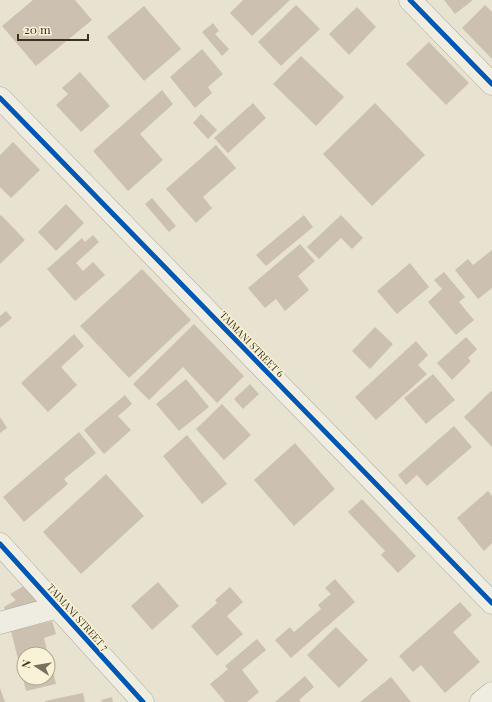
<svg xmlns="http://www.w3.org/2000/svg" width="492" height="702" viewBox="0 0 492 702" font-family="'Playfair Display',serif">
<rect width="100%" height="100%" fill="#e8e3d0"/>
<g fill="#ccc1b0">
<polygon points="33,0 75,0 92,20 36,66 2,26"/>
<polygon points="243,0 290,0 252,36 230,13"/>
<polygon points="444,0 473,0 455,14"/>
<polygon points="296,5 320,29 281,66 258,42"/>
<polygon points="485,5 492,12 492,59 462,28"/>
<polygon points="144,6 181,49 144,81 107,37"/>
<polygon points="357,7 376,27 349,55 329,34"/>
<polygon points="213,23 219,31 215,34 229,49 222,56 202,32"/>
<polygon points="429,42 469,83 446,105 406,64"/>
<polygon points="202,49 223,74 208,87 212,93 195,108 170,77"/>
<polygon points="301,56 344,97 316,126 273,84"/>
<polygon points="80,72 110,106 81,132 56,105 68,94 62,88"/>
<polygon points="162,90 173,104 140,134 163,160 128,191 93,151"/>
<polygon points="253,103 266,118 228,153 214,138"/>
<polygon points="375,103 425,155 372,206 323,154"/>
<polygon points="201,114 217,130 208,139 193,123"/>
<polygon points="13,142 40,170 11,198 0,187 0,155"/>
<polygon points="216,145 236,168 203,197 212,208 196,223 166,189"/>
<polygon points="152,198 176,226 169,232 145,204"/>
<polygon points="66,204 84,223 56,251 38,232"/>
<polygon points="1,215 25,240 0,264 0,216"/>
<polygon points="304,215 313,227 266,266 256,255"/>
<polygon points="341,215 363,238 352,249 341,238 319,259 307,247"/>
<polygon points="93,235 99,242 76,263 83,271 93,262 105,275 75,301 47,269 82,238 85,242"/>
<polygon points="300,244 315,261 298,276 309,290 285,311 276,299 265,308 248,288"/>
<polygon points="492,250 492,288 478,299 455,270 468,259 473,265"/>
<polygon points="410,263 429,287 397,314 377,291"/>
<polygon points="142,269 191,320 129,378 80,326"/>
<polygon points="444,272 465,297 459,302 474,320 456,335 428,302 442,289 434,280"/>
<polygon points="6,311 12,318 0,328 0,316"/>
<polygon points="194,324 244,376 217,403 183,367 149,400 133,384"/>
<polygon points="375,327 393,344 370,369 352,351"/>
<polygon points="74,334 84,346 61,367 77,385 48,412 21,383"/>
<polygon points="466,337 477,349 468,358 471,361 452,380 437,363"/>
<polygon points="416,341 428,355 418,365 427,374 376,420 355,397"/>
<polygon points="433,374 455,400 426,424 404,398"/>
<polygon points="186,379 209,407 179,431 156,404"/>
<polygon points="250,384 259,394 243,409 234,399"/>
<polygon points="491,391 492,392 492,447 464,417"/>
<polygon points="125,395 132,404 118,416 131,430 104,454 84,430"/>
<polygon points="222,404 251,435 224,460 196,429"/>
<polygon points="0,417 7,428 0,433"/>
<polygon points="454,426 472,447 427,486 417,475 406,485 398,475"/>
<polygon points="79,432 96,453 64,479 68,484 24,522 3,497"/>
<polygon points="187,435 227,484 202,504 163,456"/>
<polygon points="295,443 335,489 294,526 254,480"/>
<polygon points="106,474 144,516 81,574 43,532"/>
<polygon points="488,491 492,496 492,543 484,551 457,518"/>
<polygon points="362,499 416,556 398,573 381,555 385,551 348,512"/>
<polygon points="335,579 355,602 291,658 275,640 290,627 294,632 321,609 318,605 331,594 325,588"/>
<polygon points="158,582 179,606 152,630 131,606"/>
<polygon points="29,583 43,606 8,617 4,607 16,600 10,594"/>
<polygon points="230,587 243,602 227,616 243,634 217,656 191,626 217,603 215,600"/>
<polygon points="460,602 472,615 453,632 480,662 445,693 421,665 413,672 399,656"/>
<polygon points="52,621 56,634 44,638 48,654 24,654 24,678 48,678 49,655 56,684 26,691 11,631"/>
<polygon points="336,627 368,660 339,688 307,655"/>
<polygon points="257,639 266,650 242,670 259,692 247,702 225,702 210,684 228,669 225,666"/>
<polygon points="305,676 314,687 299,700 301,702 275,702"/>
<polygon points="391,677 411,702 360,702"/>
<polygon points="0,689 0,688 5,702 0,702"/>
<polygon points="83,693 85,702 45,702 45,701"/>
<polygon points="112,697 113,702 102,702 101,700"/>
</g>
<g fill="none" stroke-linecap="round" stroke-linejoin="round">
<g stroke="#aea898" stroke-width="23">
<g id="street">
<polyline points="410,0 492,84"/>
<polyline points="0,98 492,603"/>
<polyline points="0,544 143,702"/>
<polyline points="0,623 58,607"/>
<polyline points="481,702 492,693"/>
</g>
</g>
<use href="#street" stroke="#efece2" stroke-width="22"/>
<g stroke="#f8f2d6" stroke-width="8">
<g id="cycleway">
<polyline points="410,0 492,84"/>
<polyline points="0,98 492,603"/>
<polyline points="0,544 143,702"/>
</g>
</g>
<use href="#cycleway" stroke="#0057b8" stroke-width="5"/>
</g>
<g text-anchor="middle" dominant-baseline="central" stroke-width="3" stroke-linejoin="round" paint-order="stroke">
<g font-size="10" fill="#3e311f" stroke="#f8f2d6">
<text transform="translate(252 344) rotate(46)">TAIMANI STREET 6</text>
<text transform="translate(78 617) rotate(48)">TAIMANI STREET 7</text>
</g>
</g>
<g transform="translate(36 666) rotate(282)"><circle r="19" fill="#f8f2d6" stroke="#aea58d"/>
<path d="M0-3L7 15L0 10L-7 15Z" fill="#7a6f5d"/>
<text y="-6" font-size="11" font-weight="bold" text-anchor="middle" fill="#3e311f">N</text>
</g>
<path d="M18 34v6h70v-6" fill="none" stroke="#3e311f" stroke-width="2"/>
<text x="24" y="34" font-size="12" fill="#3e311f" stroke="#f8f2d6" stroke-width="3" paint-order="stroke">20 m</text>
</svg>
